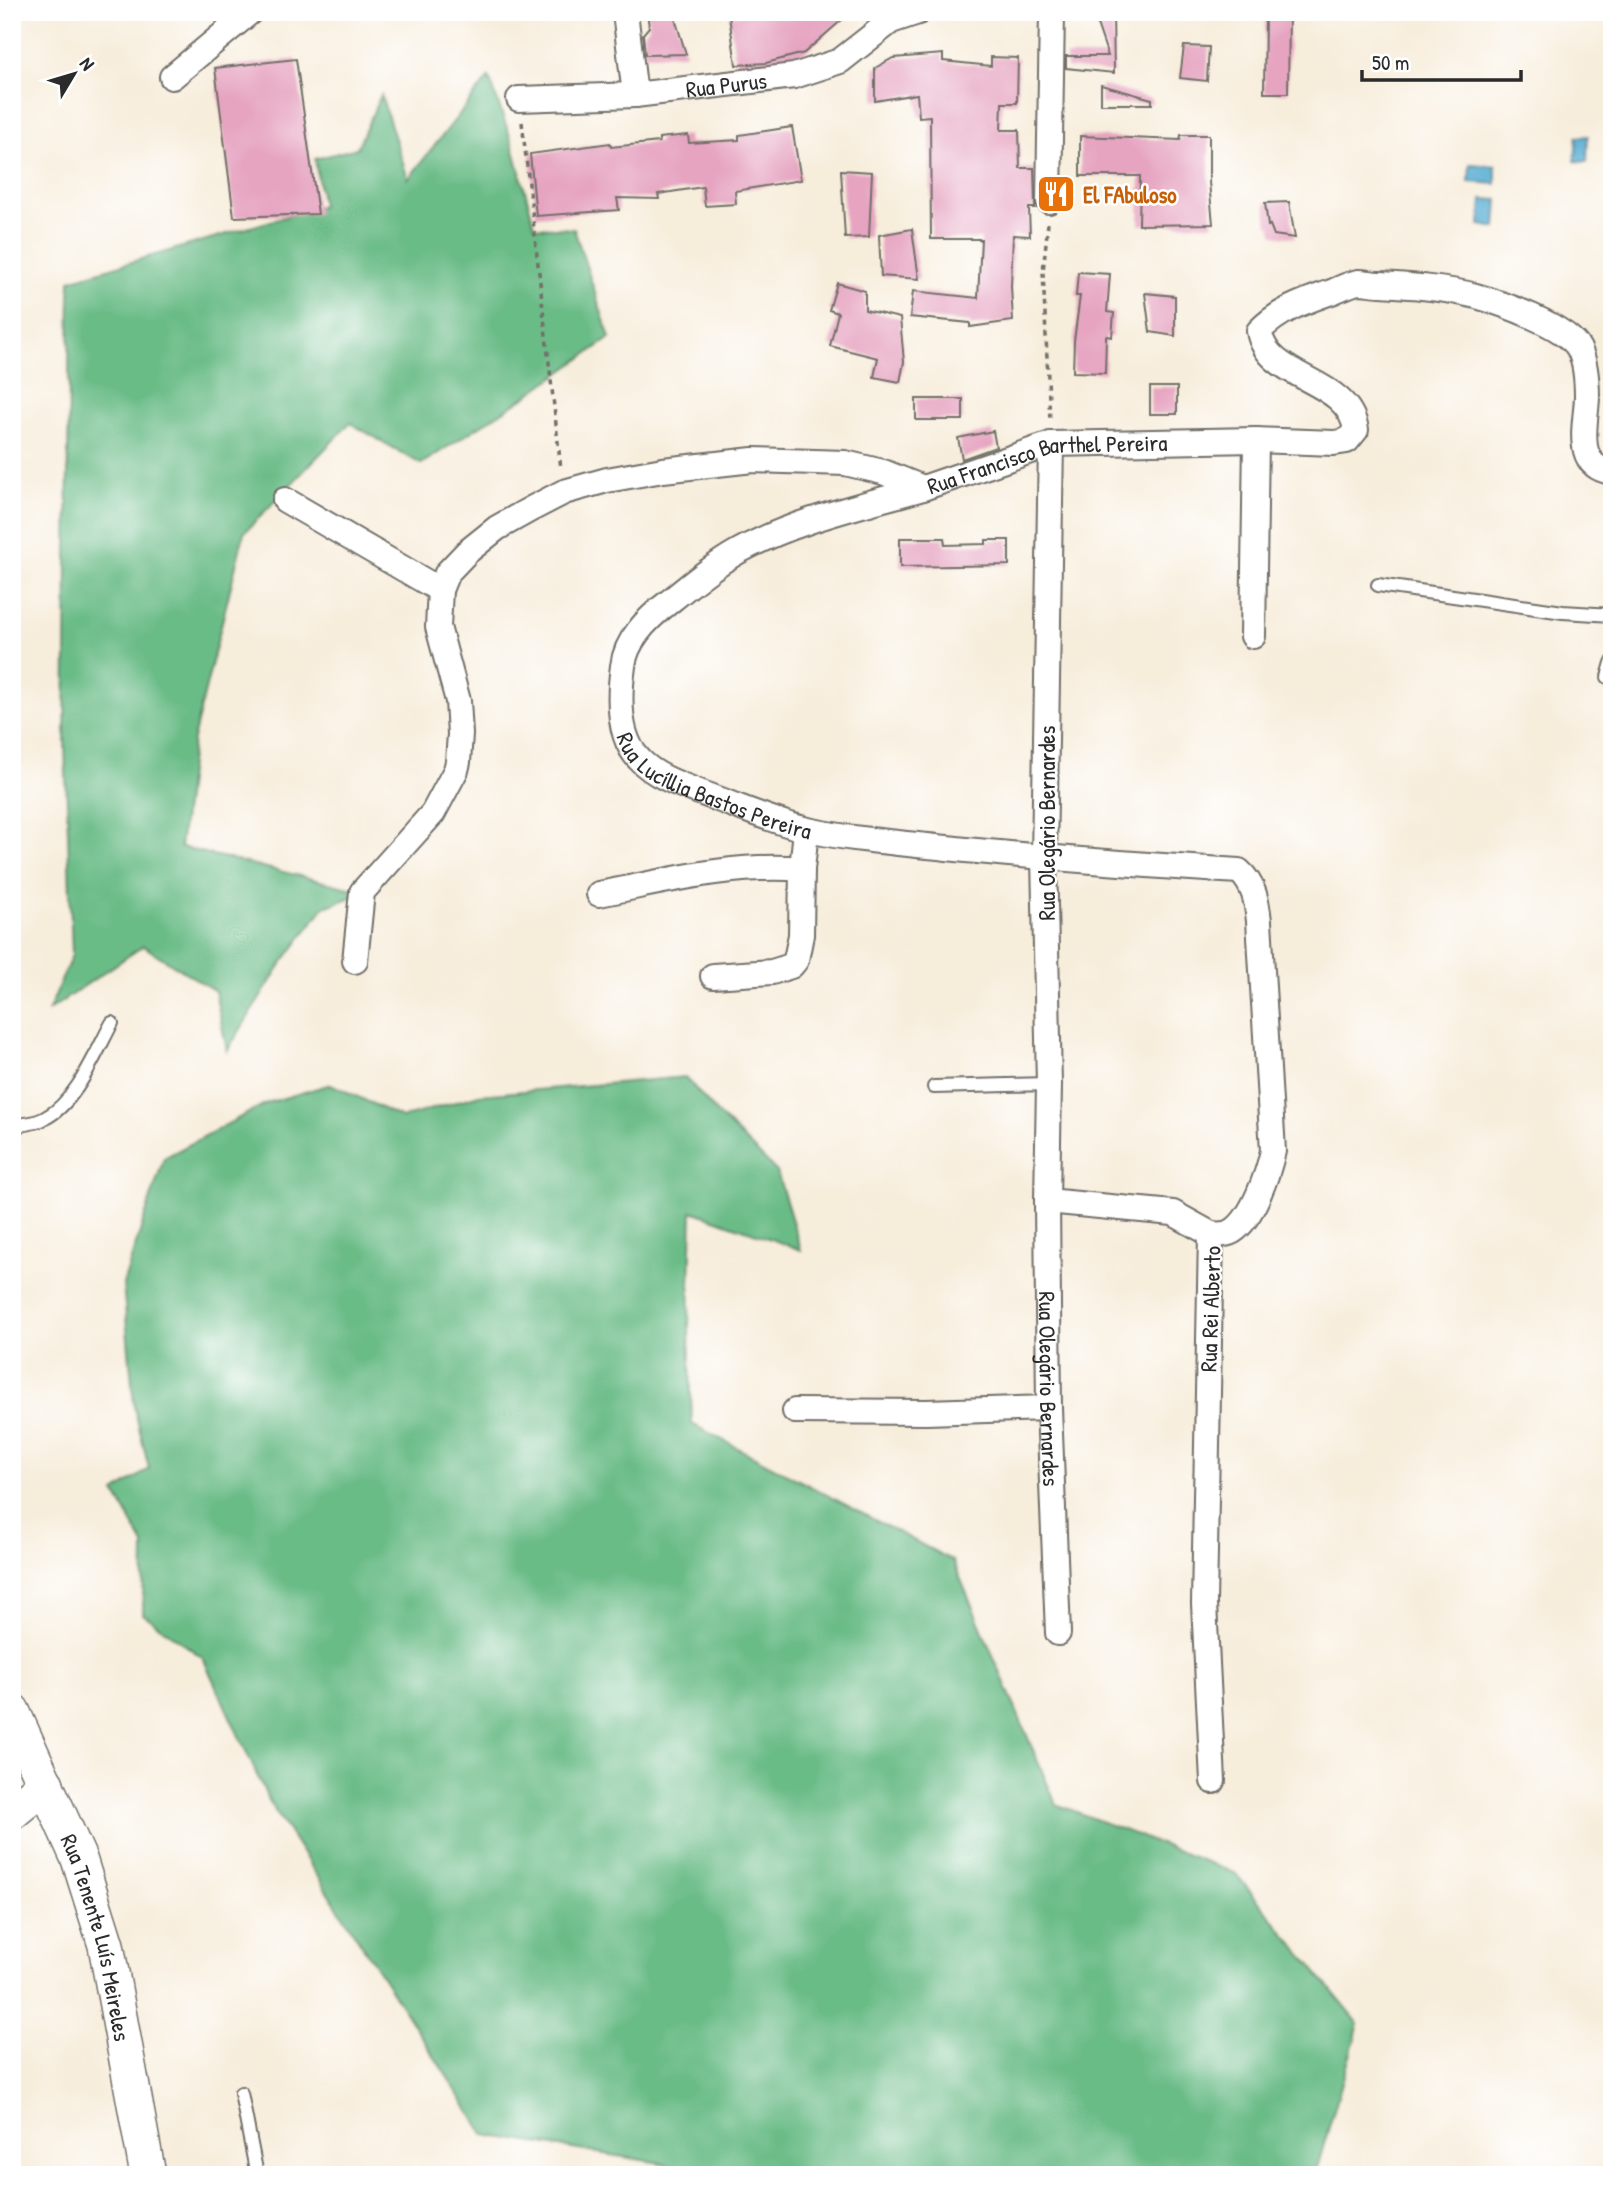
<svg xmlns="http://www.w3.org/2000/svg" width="1624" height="2187" viewBox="0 0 1624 2187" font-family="'Patrick Hand',sans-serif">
<rect width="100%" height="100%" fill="#fff"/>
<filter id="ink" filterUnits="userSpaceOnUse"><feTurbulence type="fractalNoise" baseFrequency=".0143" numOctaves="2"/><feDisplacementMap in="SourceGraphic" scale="14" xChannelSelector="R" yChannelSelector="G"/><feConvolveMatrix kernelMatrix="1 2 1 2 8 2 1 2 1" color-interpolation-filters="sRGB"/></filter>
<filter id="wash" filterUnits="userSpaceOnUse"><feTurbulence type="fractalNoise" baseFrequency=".00686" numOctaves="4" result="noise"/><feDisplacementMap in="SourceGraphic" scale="28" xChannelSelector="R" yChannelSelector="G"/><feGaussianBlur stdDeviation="1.57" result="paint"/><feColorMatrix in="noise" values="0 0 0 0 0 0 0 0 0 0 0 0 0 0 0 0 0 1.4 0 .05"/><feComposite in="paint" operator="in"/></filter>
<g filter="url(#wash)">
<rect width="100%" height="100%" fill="#f7eddb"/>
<g fill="#6abc87" stroke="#4a7459" stroke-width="2">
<polygon points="489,77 511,139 535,227 574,229 610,338 528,395 421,464 350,423 244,533 193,739 180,847 366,892 324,907 280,966 227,1051 215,991 143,946 49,1010 72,955 65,744 70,280 322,206 315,159 357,148 381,95 408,179"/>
<polygon points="685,1077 716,1112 777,1172 801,1250 692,1211 689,1325 692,1424 953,1561 1056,1804 1235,1873 1359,2024 1315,2175 670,2175 667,2164 485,2135 270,1803 203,1658 143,1614 144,1545 115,1492 149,1469 134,1406 123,1284 164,1158 267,1103 331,1084 402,1118 479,1095"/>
</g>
<g fill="#53abd0" stroke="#3f6b7e" stroke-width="2">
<polygon points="1588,136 1587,162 1575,161 1577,137"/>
<polygon points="1470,164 1496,166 1496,184 1469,182"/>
<polygon points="1482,199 1498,200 1496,228 1480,225"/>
</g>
<g id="blocks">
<g fill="#e6a4c1">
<polygon points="647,12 673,12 686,54 645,55 643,34 649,27"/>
<polygon points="769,12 851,12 804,53 766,63 736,65 729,16"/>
<polygon points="1093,12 1113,12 1114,73 1066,68 1066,56 1108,56"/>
<polygon points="1265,13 1289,13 1288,93 1264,93"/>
<polygon points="1184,46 1209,47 1207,81 1180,78"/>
<polygon points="943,54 943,61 991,66 991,57 1018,58 1017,103 1002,103 1001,130 1019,130 1020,168 1034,168 1035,208 1029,208 1030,236 1013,235 1011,287 1013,321 970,327 970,323 910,317 913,291 978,298 981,239 931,239 930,116 919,117 917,94 875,101 875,68 893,58"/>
<polygon points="296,59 318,214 234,217 215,68"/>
<polygon points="1101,85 1152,99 1152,104 1101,104"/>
<polygon points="792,127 801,180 735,191 736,204 705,206 703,187 658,194 659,199 617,198 619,210 536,216 530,154 610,143 611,147 659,142 659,138 688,135 689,143 739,140 739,135"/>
<polygon points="1181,135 1209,135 1209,182 1213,224 1139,225 1140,176 1080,176 1080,136 1180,140"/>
<polygon points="841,170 872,172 869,237 845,238"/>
<polygon points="1289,202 1295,238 1274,235 1270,225 1268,226 1265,203"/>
<polygon points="912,229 919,279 881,276 879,235"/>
<polygon points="1078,272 1110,274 1107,312 1114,313 1112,337 1106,336 1105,373 1073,372 1074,341 1080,296 1076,296"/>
<polygon points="837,283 865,291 865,310 900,318 904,362 900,382 874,377 878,358 830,346 838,313 829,310"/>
<polygon points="1145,293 1175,296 1175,336 1150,332"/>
<rect x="1150" y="387" width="27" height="27"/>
<rect x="916" y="399" width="47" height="21"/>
<polygon points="993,431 996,447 962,459 958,438"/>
<polygon points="900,538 944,538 945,545 986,544 986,540 1009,540 1009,565 900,567"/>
</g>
</g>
</g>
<g filter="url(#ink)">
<use href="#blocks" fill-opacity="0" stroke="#726f69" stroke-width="2"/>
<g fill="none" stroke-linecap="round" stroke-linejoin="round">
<g stroke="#726f69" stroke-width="16">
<g id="lane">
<polyline points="1378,585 1563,612 1612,615"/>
<polyline points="1608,677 1612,663"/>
<polyline points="934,1087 1049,1084"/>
<path d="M12,1126C23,1124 35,1124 45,1118C76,1103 96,1052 112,1023"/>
<polyline points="241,2093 257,2175"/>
<polyline points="429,2175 430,2175"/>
</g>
</g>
<g stroke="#726f69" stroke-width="28">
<g id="street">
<polyline points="625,12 635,95"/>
<polyline points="172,77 250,12"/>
<path id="s1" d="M519,99L635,95L794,76L840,61L891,21L918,12"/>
<polyline points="1049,201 1052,12"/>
<path id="s2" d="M1051,444L1044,858L1049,1084L1047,1201L1049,1408L1058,1633"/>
<path id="s3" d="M923,488C861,506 796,520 739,551C714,565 691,584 669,602C648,618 626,639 623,666C619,695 617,736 639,759C656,778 687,787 710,796C742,808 775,822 808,830C853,840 901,843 947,848C1044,858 1141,865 1239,871C1254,884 1257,902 1259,921L1273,1151C1268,1173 1253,1218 1233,1231C1226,1235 1219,1235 1211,1234L1204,1604L1213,1781"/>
<polyline points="285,500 440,590"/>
<polyline points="1253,636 1256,440"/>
<path d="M599,894C667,881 733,863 802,869"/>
<path id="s4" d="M355,961L362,892L433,813L456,770L458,762L460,734L458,701L438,627L440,590L447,573L467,552L497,528L531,509L564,492L607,480L663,470L753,460L845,463L883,472L923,488L1051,444L1256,440L1334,443L1347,441L1356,430C1348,376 1268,382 1259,331C1280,309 1306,301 1334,291C1341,288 1351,283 1359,282C1366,282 1373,284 1380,284C1412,286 1445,288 1476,296C1501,303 1567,326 1579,349C1586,363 1587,381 1587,397C1586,425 1573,466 1612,472"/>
<polyline points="713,976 772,972 791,966 796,960 801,935 802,869 806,830"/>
<polyline points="1047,1201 1173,1213 1211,1234"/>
<polyline points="795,1411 926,1412 1049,1408"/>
</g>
</g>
<g stroke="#726f69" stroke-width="38">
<g id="secondary">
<path id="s5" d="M12,1711L79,1859L106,1945L148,2175"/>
<polyline points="12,1812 46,1784"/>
</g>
</g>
<g stroke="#726f69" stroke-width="3.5" stroke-dasharray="5 5" stroke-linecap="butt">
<polyline points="522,122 561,469"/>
<polyline points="1048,223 1043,272 1050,421"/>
</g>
<use href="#lane" stroke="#fff" stroke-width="12"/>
<use href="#street" stroke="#fff" stroke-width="24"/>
<use href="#secondary" stroke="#fff" stroke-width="35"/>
</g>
</g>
<defs>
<g id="restaurant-square" transform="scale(2.0125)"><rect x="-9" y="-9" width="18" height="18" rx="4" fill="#e8710a" stroke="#fff"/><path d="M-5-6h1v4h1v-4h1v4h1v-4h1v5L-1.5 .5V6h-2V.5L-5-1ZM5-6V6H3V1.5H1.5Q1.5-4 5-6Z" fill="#fff"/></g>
</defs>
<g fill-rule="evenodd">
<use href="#restaurant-square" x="1056" y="194"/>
</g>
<g text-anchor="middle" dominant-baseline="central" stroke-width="5" stroke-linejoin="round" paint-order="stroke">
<g font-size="23" fill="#2b2b2b" stroke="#fff">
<text stroke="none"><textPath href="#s1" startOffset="208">Rua Purus</textPath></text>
<text stroke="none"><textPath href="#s4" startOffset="1064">Rua Francisco Barthel Pereira</textPath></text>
<text stroke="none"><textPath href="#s3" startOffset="539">Rua Lucíllia Bastos Pereira</textPath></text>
<text transform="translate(1046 823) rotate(-90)">Rua Olegário Bernardes</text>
<text transform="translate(1210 1309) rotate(-88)">Rua Rei Alberto</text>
<text stroke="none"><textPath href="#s2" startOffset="945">Rua Olegário Bernardes</textPath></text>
<text stroke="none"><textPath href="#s5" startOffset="243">Rua Tenente Luís Meireles</textPath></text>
</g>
<g font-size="23" font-weight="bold" fill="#c56008" stroke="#fff" text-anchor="start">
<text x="1083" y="194">El FAbuloso</text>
</g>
</g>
<rect width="1624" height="2187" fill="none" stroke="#fff" stroke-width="42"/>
<g transform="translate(74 74) rotate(52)" stroke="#ffffff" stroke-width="5" paint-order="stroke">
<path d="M0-5L12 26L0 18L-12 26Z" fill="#2b2b2b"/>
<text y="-10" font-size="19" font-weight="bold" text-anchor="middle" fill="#2b2b2b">N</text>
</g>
<path d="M1362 70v10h159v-10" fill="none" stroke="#2b2b2b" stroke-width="3.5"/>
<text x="1372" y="70" font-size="21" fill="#2b2b2b" stroke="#ffffff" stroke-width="5" paint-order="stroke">50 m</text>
</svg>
